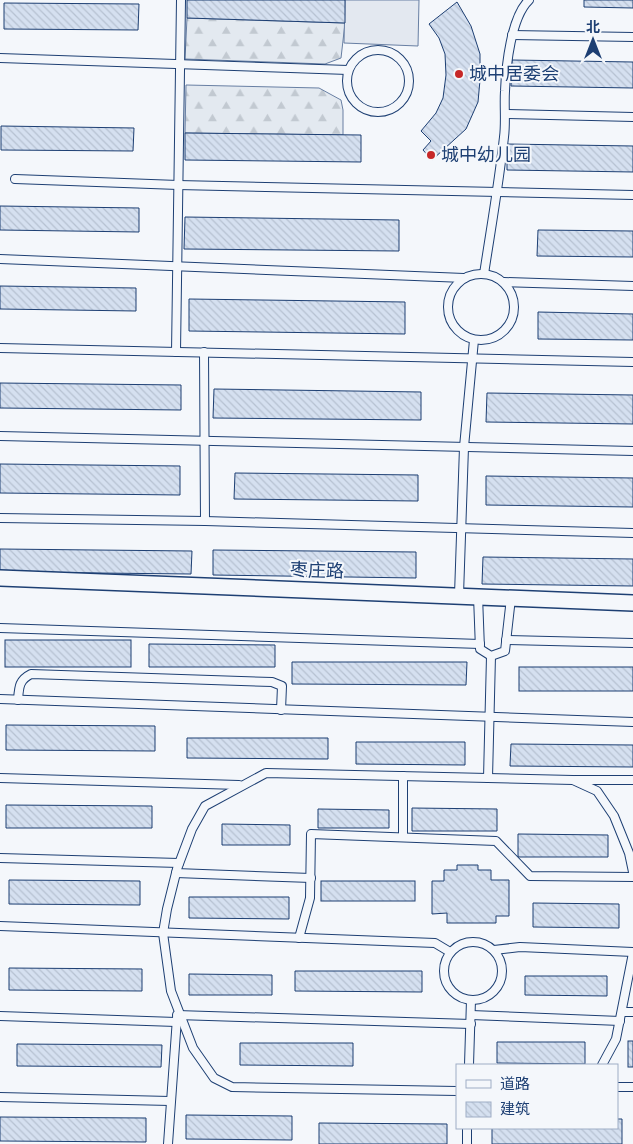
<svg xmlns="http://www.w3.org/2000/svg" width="633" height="1144" viewBox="0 0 633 1144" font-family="Spectral,'Noto Sans SC',serif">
<defs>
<pattern id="forest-firs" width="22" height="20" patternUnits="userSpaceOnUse" patternTransform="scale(1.25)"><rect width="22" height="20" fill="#e3e9f0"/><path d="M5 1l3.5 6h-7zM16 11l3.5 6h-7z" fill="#c2c9d1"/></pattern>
<pattern id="building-back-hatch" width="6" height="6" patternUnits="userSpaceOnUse" patternTransform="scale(1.25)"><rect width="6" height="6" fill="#d5e0f0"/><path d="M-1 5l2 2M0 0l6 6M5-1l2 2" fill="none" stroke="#b6c1d1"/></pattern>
</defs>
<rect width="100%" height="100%" fill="#f4f7fb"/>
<g fill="url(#forest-firs)" stroke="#687fa3">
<polygon points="187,18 345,23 341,58 325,64 185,59"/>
<polygon points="186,85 319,88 341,100 343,110 343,135 185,133"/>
</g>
<polygon fill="#e3e8f0" stroke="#687fa3" points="345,0 419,0 418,46 344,43"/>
<g fill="url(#building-back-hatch)" stroke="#1d3f73">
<polygon points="187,0 345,0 345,23 187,18"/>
<polygon points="584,0 633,0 633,8 584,7"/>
<polygon points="457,2 471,26 480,54 480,80 478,102 466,129 432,160 423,150 431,141 421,131 436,113 443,98 446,75 445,54 439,38 429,24"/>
<polygon points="4,3 139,4 138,30 4,29"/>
<polygon points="512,60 633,62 633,88 511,86"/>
<polygon points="1,126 134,128 133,151 1,150"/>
<polygon points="185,133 361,135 361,162 185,160"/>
<polygon points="507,144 633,146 633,172 507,170"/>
<polygon points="0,206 139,208 139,232 0,230"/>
<polygon points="185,217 399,220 399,251 184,249"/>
<polygon points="538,230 633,231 633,257 537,256"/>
<polygon points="0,286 136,288 136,311 0,309"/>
<polygon points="189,299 405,302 405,334 189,331"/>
<polygon points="538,312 633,314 633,340 538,339"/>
<polygon points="0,383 181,385 181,410 0,408"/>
<polygon points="214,389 421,392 421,420 213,418"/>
<polygon points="487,393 633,395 633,424 486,422"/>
<polygon points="0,464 180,466 180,495 0,493"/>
<polygon points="235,473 418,475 418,501 234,499"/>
<polygon points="486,476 633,478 633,507 486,505"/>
<polygon points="0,549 192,551 191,574 0,572"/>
<polygon points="213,550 416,552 416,578 213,575"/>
<polygon points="483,557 633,559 633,586 482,584"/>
<rect x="5" y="640" width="126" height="27"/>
<polygon points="149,644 275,645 275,667 149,667"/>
<polygon points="292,662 467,662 466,685 292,684"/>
<rect x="519" y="667" width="114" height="24"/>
<polygon points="6,725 155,726 155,751 6,750"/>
<polygon points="187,738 328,738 328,759 187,758"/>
<polygon points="356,742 465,742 465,765 356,764"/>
<polygon points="511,744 633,745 633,767 510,766"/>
<polygon points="6,805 152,806 152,828 6,828"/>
<polygon points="412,808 497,809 497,831 412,831"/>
<polygon points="318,809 389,810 389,828 318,828"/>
<polygon points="222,824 290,825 290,845 222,845"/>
<polygon points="518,834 608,835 608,857 518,857"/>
<polygon points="457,865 478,865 478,870 491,870 491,880 509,880 509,916 496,916 496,923 447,923 447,913 432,914 432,881 444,881 444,870 457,870"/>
<polygon points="9,880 140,881 140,905 9,904"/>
<rect x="321" y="881" width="94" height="20"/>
<polygon points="189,897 289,897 289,919 189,918"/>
<polygon points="533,903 619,904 619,928 533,927"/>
<polygon points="9,968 142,969 142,991 9,990"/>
<polygon points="295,971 422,971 422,992 295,991"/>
<polygon points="189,974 272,975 272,995 189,995"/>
<polygon points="525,976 607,976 607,996 525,995"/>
<rect x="628" y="1041" width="5" height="26"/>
<polygon points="497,1042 585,1042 585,1064 497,1063"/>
<polygon points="240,1043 353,1043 353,1066 240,1065"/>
<polygon points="17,1044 162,1045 161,1067 17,1066"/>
<polygon points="186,1115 292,1116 292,1140 186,1139"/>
<polygon points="0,1117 146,1118 146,1142 0,1141"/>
<polygon points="617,1119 622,1119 622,1144 492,1144 492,1128 617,1128"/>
<polygon points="319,1123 447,1124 447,1144 319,1144"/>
</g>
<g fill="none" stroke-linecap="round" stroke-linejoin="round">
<g stroke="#1d3f73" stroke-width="10">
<g id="service">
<polyline points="512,35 633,37"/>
<circle cx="378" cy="81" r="31"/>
<polyline points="0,58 348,70"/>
<polyline points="505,114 633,117"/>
<polyline points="15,179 178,185 633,195"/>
<polyline points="0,259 464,278"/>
<circle cx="481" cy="307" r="33"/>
<path d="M484,274C491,228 499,183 504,137C506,122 504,106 505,91C506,66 511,17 529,0"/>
<polyline points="504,282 633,286"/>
<polyline points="0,348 633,362"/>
<polyline points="176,352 181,0"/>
<polyline points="204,352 205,521"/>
<polyline points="0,436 633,451"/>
<polyline points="0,518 205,521 633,533"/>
<polyline points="459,595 464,447 474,340"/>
<polyline points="478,596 480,649 491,656 505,651 511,598"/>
<polyline points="0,628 480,644"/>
<polyline points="506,640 633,643"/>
<polyline points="0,699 633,722"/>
<path d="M18,700C19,687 19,680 31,674L272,682L282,686L281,710"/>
<polyline points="0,778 239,785"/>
<polyline points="488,778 491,656"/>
<polyline points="575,780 633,780"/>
<polyline points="403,837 403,776"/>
<polyline points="0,858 179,863"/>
<polyline points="176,873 311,878"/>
<polyline points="0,926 435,943 450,952"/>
<polyline points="299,938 310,898 311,834 496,841 530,876 633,877"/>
<circle cx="473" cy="971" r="29"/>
<polyline points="494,950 520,947 633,952"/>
<polyline points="622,1012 633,1012"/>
<polyline points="177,1015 471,1024"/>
<polyline points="471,1015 620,1021"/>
<polyline points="0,1016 176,1022"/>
<polyline points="469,1065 471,1000"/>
<polyline points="602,1065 616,1039 633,953"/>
<polyline points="617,1087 633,1087"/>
<polyline points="457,1091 232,1087 214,1078 193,1048 171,991 163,933 167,909 177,869 192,829 205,806 266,773 573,780 597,791 614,816 629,853 633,872"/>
<polyline points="0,1097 170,1101"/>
<polyline points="168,1144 177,1018"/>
<polyline points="467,1144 467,1128"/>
</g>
</g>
<g stroke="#1d3f73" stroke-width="18">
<polyline id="minor" points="0,578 633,603"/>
</g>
<use href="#service" stroke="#f4f7fb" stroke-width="8"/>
<use href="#minor" stroke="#f4f7fb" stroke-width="15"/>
</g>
<g fill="#c62828" stroke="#f4f7fb" stroke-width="2">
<circle cx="459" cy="74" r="5"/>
<circle cx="431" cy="155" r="5"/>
</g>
<g text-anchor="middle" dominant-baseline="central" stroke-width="4" stroke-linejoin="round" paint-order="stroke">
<g font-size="18" fill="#1d3f73" stroke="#f4f7fb" text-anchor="start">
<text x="469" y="74">城中居委会</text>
<text x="441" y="155">城中幼儿园</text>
</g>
<g font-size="18" fill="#1d3f73" stroke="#f4f7fb">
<text transform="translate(317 571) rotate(2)">枣庄路</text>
</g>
</g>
<rect x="456" y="1064" width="162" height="65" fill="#f4f7fb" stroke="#9eadc5"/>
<rect x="466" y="1080" width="25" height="8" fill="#f4f7fb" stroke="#9eadc5"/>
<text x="500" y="1089" font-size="15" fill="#1d3f73">道路</text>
<rect x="466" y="1102" width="25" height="15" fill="url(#building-back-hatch)" stroke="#9eadc5"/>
<text x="500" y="1114" font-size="15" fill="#1d3f73">建筑</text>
<g transform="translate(593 40)" stroke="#f4f7fb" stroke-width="4" paint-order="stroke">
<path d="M0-4L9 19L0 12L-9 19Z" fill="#1d3f73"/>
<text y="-8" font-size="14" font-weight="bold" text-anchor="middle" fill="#1d3f73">北</text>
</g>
</svg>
